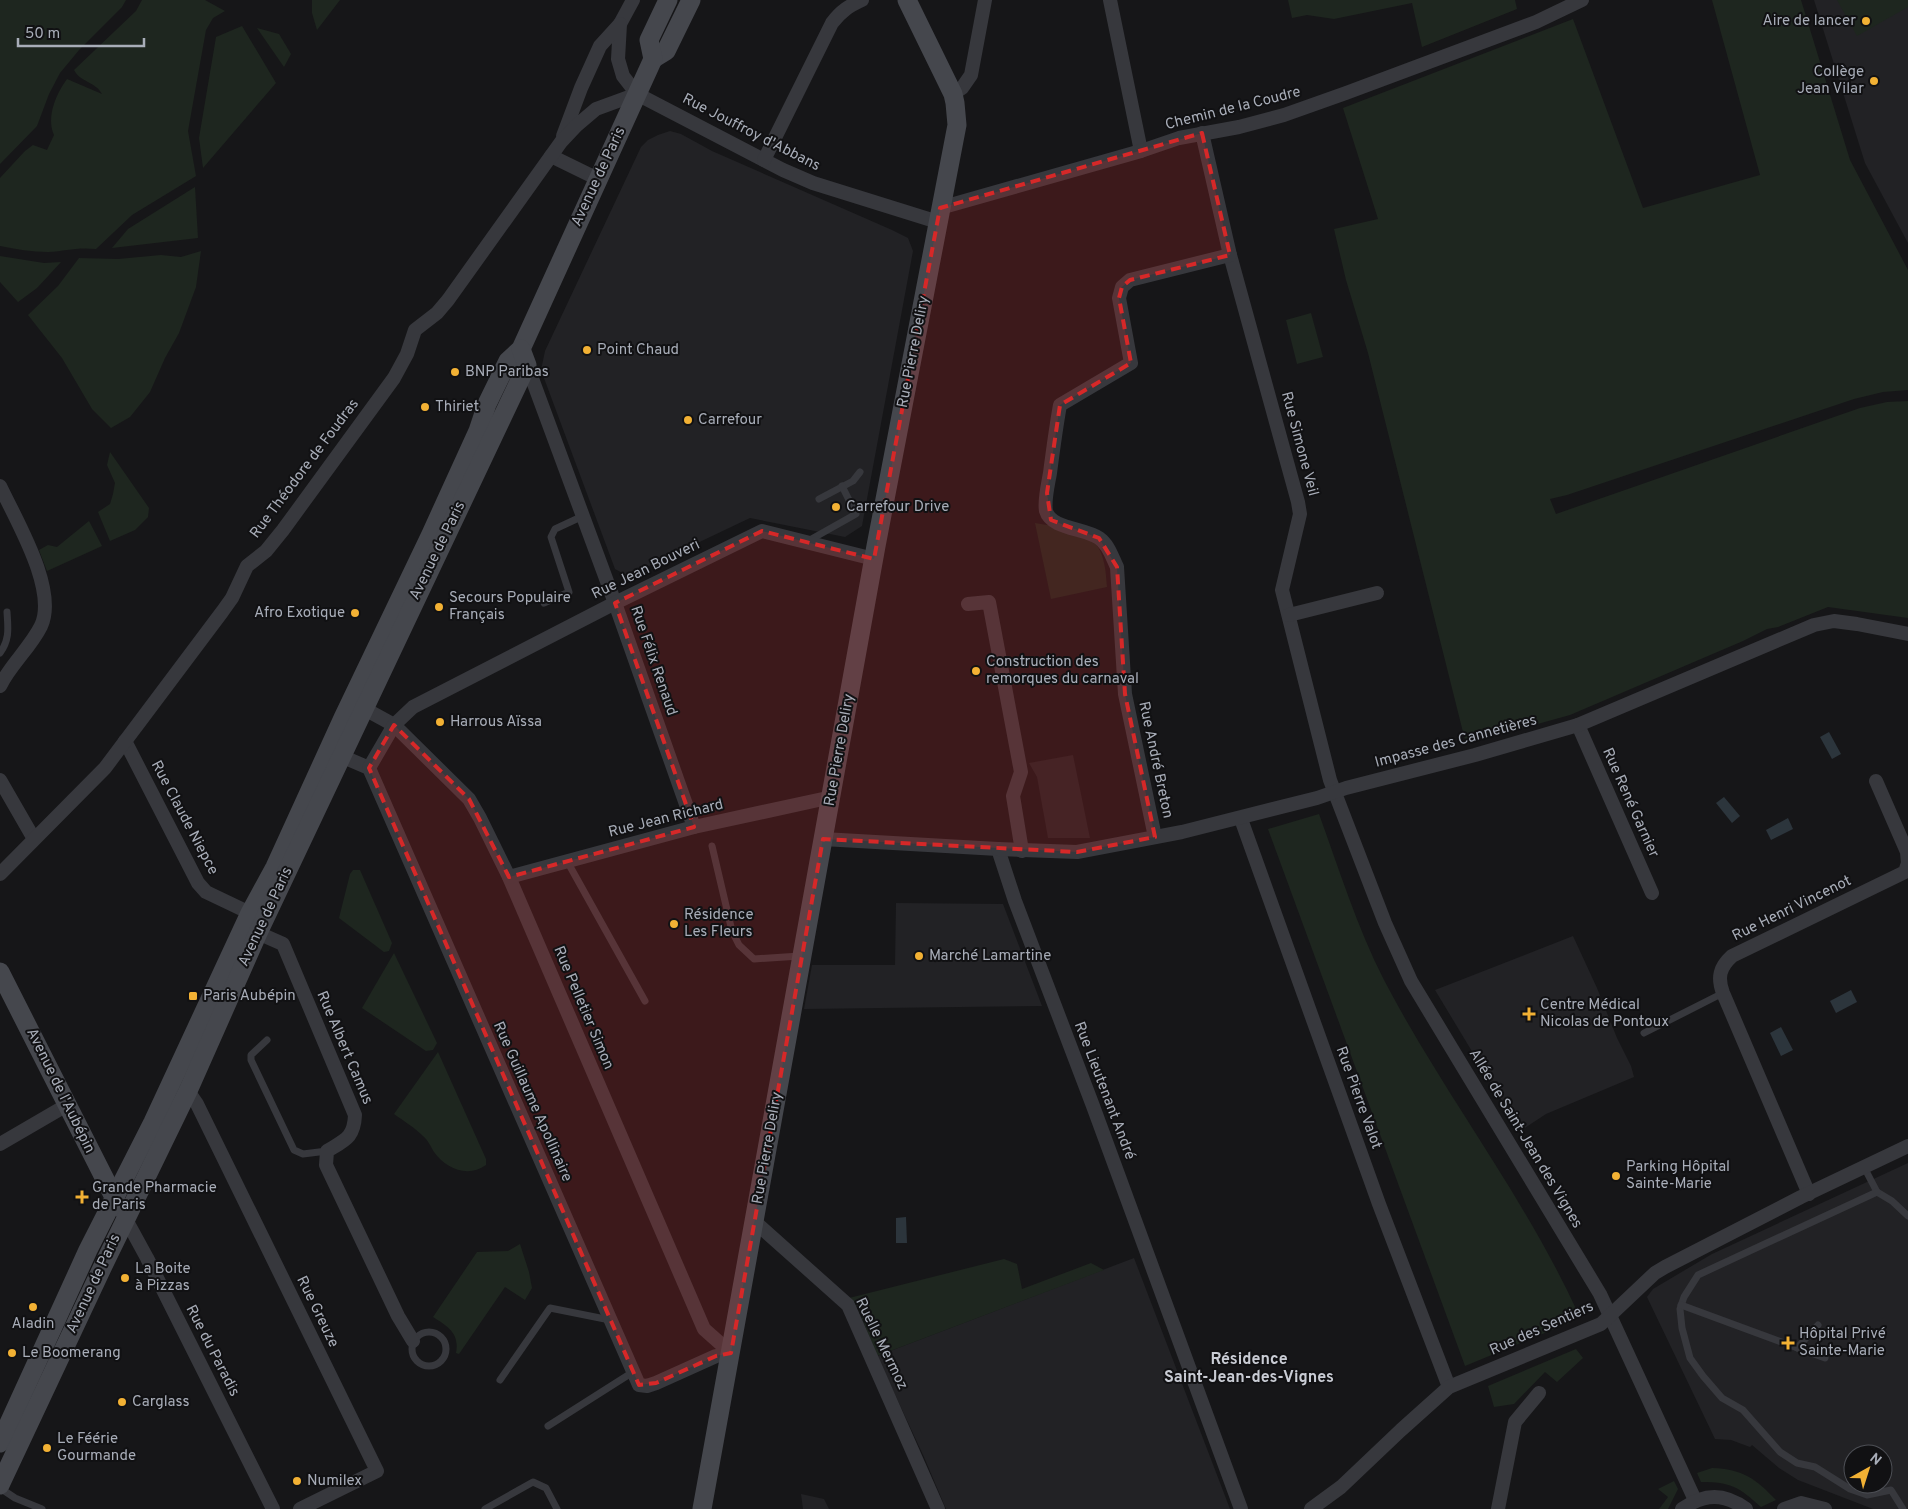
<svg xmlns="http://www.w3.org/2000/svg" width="1908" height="1509" viewBox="0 0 1908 1509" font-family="Overpass,sans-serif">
<rect width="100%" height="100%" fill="#161618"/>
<g fill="#222225" fill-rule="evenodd">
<polygon points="1814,0 1908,0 1908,243 1865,163"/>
<polygon points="670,131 681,134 712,151 892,230 908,238 913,251 862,526 845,537 750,518 628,576 615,569 541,370 545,351 641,147 648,140 658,135"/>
<polygon points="1073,755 1090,838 1048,838 1037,777 1029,763"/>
<polygon points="896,903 1003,904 1042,1006 804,1009 812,965 895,965"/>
<polygon points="1573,936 1597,988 1617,1038 1631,1066 1634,1077 1546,1114 1520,1131 1435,990"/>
<path d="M1908,1163V1509H1873L1798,1480L1779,1468L1752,1445L1750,1447L1731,1440L1715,1439L1647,1297L1653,1289L1712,1254ZM1853,1454H1883V1484H1853Z"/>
<polygon points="1134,1258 1230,1509 946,1509 924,1457 877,1356"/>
<polygon points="801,1494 824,1499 829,1509 803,1509"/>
</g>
<g fill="#1e261f">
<polygon points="0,0 126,0 122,7 79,50 60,73 49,94 37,126 0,164"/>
<path d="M142,0H205L225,11L213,18L206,30L188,131L196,176L132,215L96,249C76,247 66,251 48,252C32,252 16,249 0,246V178L25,151L33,145L47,150L54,135C46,117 56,94 67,79L102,94C96,82 80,82 74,70L136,11Z"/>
<polygon points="312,0 340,0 317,30 312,13"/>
<polygon points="1288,0 1515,0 1517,9 1422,47 1412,3 1334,19 1307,15 1292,18"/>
<polygon points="1712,0 1801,0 1850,160 1908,270 1908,390 1883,392 1854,399 1567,495 1550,499 1556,514 1860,408 1887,402 1908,401 1908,618 1828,607 1778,627 1767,629 1743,641 1570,715 1466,744 1368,353 1346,280 1334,229 1378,219 1343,108 1573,19 1643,208 1760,175"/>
<polygon points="1837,0 1908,0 1908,7 1857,36"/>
<polygon points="242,26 276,83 203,168 199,138 216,37"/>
<polygon points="257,28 279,34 291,54 284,67"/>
<polygon points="195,187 198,238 112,248 128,229"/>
<polygon points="201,251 196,287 179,333 165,358 150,392 130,417 111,428 92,409 62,358 28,315 58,286 79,258 118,259 161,255 181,257"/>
<polygon points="0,256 44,263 61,262 37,288 18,302 0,282"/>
<polygon points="1311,313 1323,357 1297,364 1286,320"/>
<polygon points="110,452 149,508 148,517 135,530 110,541 98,512 110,504 113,494 115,483 107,465"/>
<polygon points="89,521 102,546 47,571 39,550 48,545 57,547"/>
<path d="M1035,523C1084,531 1105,531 1107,587L1051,599Z"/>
<path d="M1319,814C1339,869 1357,927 1384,980C1443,1093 1523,1194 1577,1311L1569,1315V1323L1465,1366L1268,829Z"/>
<polygon points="353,870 360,870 392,943 389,951 384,952 339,918 350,874"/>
<polygon points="394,953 437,1043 433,1050 426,1051 362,1008"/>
<path d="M438,1052L486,1159V1165C468,1178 446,1169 434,1152C431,1147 428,1140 423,1136C415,1128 404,1121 394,1114Z"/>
<path d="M520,1244L529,1272L532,1288L525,1300L505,1287L459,1354L456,1353C460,1333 447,1326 433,1317L477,1252L508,1251Z"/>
<polygon points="1004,1259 1017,1264 1022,1289 1091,1263 1104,1270 877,1356 857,1306 849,1298"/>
<polygon points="1576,1349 1583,1358 1557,1382 1545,1372 1514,1404 1494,1407 1488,1386"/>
<path d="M1712,1468C1743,1469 1756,1479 1776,1500L1761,1507C1739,1487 1731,1482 1701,1482L1697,1473Z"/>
<polygon points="1674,1481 1678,1489 1668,1509 1659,1509 1668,1497 1658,1489"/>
</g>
<g fill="#2c353c">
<polygon points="1829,732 1841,754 1832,759 1820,737"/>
<polygon points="1724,797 1740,816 1732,823 1716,803"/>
<polygon points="1788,818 1793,829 1771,840 1766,830"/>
<polygon points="1851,990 1857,1002 1836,1013 1830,1001"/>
<polygon points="1781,1027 1793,1050 1781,1056 1770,1033"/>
<polygon points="906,1217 907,1243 896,1243 896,1218"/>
</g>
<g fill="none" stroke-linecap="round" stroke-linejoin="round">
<g stroke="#37383d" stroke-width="7">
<polyline points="819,499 853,481 860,472"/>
<polyline points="808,541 856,514 842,486"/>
<polyline points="544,603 569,592 551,537 555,529 583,516"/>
<path d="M0,653C10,639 8,628 7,612"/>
<polyline points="712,846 732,931 739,945 754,959 800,956"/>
<polyline points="567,861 645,1001"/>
<polyline points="1644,1033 1723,993"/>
<polyline points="267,1040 251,1055 251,1060 294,1150 303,1154 327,1151"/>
<polyline points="1864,1167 1877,1192 1892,1201 1908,1216"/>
<polyline points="1877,1192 1698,1275 1684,1297 1680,1309 1682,1328 1690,1358 1703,1376 1722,1398 1743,1410 1780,1452 1797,1463 1815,1467 1850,1489 1867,1495 1891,1490 1903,1509"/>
<polyline points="1681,1305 1825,1358"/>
<circle cx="429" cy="1349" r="17"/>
<polyline points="1797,1348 1818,1325"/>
<polyline points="500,1380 550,1308 610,1320"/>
<polyline points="548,1426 633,1372"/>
<polyline points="0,1488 15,1498 42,1509"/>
<polyline points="485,1509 533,1482 546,1488 557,1509"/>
</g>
<g stroke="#37383d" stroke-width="14">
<polyline points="633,0 620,24 618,59 623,76 637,94 783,170 813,183 938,222"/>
<polyline points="1110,0 1141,151"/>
<polyline points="953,94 962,88 971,75 985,0"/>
<polyline points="1202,133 1230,255 1298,502 1300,514 1282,590 1330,780 1385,923 1411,981 1600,1294 1695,1500"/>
<polyline points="563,136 581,88 600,46 620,24"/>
<polyline points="551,156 598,179"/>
<path d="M764,160L832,23C841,11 849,6 862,0"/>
<polyline points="940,208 1141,151 1179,138 1239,127 1284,115 1346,93 1536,22 1582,0"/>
<polyline points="527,365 615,603 694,827"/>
<path d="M0,486C16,520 58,590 41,626C30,648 11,664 0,686"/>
<polyline points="968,604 989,602 1021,772 1013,796 1022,851"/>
<polyline points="1289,615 1377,593"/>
<polyline points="363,708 394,725 469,799 480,818 509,877 704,1329 731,1353"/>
<polyline points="1578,725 1652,893"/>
<polyline points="125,741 198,883 206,892 250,913"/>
<polyline points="341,756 369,768 639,1385 647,1386 656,1383 716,1356 731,1353"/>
<polyline points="369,768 394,725 413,707 615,603 762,531 874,559"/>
<polyline points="0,780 34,839"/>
<polyline points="1241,819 1379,1204 1449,1387"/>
<path d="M1155,837L1125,694L1117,567C1112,557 1109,545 1099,538C1085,528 1051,529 1046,511C1044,500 1048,485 1050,473C1053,450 1056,427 1060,405L1131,363L1119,298L1122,287L1130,280L1230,255"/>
<polyline points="823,839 998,849 1015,901 1093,1106 1241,1509"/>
<polyline points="998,849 1077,852 1182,832 1317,798 1346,788 1475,755 1578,725 1814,625 1834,621 1857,624 1908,634"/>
<polyline points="0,874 105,768 222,612 232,598 247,566 266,551 283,530 394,378 407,354 415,330 437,313 448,300 561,142 576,126 596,109 637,94"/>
<polyline points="509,877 694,827 832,797"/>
<path d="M258,933L283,944L355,1115C354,1138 345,1140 327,1151L326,1165L398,1316L413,1341"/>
<polyline points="188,1091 197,1104 377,1471 300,1509"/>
<polyline points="0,1144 67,1105"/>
<path d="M1809,1194L1723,993C1717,977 1720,967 1732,956L1905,872L1908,863L1907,852L1876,781"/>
<polyline points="123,1214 147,1258 273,1509"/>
<polyline points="755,1222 848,1305 938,1509"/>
<polyline points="1311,1509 1341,1487 1401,1430 1449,1387 1601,1324 1655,1273 1665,1267 1801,1197 1908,1146"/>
<polyline points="1498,1509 1515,1422 1539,1393"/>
<path d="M1682,1509C1705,1493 1724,1493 1746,1509"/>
<polyline points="1784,1509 1801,1503 1825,1509"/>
</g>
<g stroke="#45474d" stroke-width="19">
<polyline points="653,59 666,51 691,0"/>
<polyline points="0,972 119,1207"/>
<polyline points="0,1443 88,1250 153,1122 250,913 275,867 343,718 431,534 478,431 487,404 508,361 521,349 653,59 649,40 668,0"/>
<polyline points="0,1485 103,1266 188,1091 258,933 527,365 521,349"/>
<polyline points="702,1509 876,546 957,125 955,103 953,94 907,0"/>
</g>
</g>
<path fill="#d62828" fill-opacity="0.2" stroke="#d62828" stroke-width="4" stroke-dasharray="10 6" stroke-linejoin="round" d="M1202,133L1230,255L1130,280L1122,287L1119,298L1131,363L1060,405L1047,493L1051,520L1099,538L1117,567L1125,694L1155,837L1077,852L823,839L731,1353L716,1356L656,1383L639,1385L369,768L394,725L469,799L509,877L694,827L615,603L762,531L874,559L940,208Z"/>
<g fill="#f2b134" stroke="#111113" stroke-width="2">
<circle cx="1866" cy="21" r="5"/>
<circle cx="1874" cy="81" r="5"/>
<circle cx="587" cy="350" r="5"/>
<circle cx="455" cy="372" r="5"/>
<circle cx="425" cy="407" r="5"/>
<circle cx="688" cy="420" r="5"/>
<circle cx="836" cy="507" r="5"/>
<circle cx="439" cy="607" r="5"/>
<circle cx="355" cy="613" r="5"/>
<circle cx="976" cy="671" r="5"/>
<circle cx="440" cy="722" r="5"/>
<circle cx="674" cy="924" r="5"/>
<circle cx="919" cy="956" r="5"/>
<rect x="188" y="991" width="10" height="10" rx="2.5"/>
<path d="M1526.5 1006.5h5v5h5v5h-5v5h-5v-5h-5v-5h5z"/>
<circle cx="1616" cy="1176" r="5"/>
<path d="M79.5 1189.5h5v5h5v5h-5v5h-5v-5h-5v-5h5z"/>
<circle cx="125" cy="1278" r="5"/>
<circle cx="33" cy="1307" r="5"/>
<path d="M1785.5 1335.5h5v5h5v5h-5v5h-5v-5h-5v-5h5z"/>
<circle cx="12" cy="1353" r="5"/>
<circle cx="122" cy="1402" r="5"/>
<circle cx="47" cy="1448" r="5"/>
<circle cx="297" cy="1481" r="5"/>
</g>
<g text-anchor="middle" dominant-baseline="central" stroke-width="4" stroke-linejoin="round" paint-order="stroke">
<g font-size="15" fill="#a8adb8" stroke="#111113" text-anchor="start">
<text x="1856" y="21" text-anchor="end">Aire de lancer</text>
<text x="1864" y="72" text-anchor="end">Collège<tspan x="1864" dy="17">Jean Vilar</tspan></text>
<text x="597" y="350">Point Chaud</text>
<text x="465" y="372">BNP Paribas</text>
<text x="435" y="407">Thiriet</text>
<text x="698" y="420">Carrefour</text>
<text x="846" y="507">Carrefour Drive</text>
<text x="449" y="598">Secours Populaire<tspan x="449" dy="17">Français</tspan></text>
<text x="345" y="613" text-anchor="end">Afro Exotique</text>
<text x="986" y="662">Construction des<tspan x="986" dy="17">remorques du carnaval</tspan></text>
<text x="450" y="722">Harrous Aïssa</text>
<text x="684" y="915">Résidence<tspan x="684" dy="17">Les Fleurs</tspan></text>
<text x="929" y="956">Marché Lamartine</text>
<text x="203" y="996">Paris Aubépin</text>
<text x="1540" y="1005">Centre Médical<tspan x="1540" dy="17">Nicolas de Pontoux</tspan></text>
<text x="1626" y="1167">Parking Hôpital<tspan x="1626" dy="17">Sainte-Marie</tspan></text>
<text x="92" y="1188">Grande Pharmacie<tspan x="92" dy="17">de Paris</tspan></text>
<text x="135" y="1269">La Boite<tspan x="135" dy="17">à Pizzas</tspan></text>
<text x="33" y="1324" text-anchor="middle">Aladin</text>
<text x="1799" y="1334">Hôpital Privé<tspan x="1799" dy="17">Sainte-Marie</tspan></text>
<text x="22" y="1353">Le Boomerang</text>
<text x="132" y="1402">Carglass</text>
<text x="57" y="1439">Le Féérie<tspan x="57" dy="17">Gourmande</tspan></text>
<text x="307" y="1481">Numilex</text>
</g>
<g font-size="15" fill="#a8adb8" stroke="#111113">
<text transform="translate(1233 109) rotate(-14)">Chemin de la Coudre</text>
<text transform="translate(751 133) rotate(27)">Rue Jouffroy d'Abbans</text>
<text transform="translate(599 177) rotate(-65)">Avenue de Paris</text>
<text transform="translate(914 352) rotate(-79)">Rue Pierre Deliry</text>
<text transform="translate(1299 444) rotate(75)">Rue Simone Veil</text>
<text transform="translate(305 469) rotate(-53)">Rue Théodore de Foudras</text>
<text transform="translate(438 551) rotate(-64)">Avenue de Paris</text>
<text transform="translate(646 570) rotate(-26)">Rue Jean Bouveri</text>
<text transform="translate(653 661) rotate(71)">Rue Félix Renaud</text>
<text transform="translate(1456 742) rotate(-15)">Impasse des Cannetières</text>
<text transform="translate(840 750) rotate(-80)">Rue Pierre Deliry</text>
<text transform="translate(1155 760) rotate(78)">Rue André Breton</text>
<text transform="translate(1630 803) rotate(66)">Rue René Garnier</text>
<text transform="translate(184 818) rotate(62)">Rue Claude Niepce</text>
<text transform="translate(666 819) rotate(-14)">Rue Jean Richard</text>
<text transform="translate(1792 909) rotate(-26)">Rue Henri Vincenot</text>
<text transform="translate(266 917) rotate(-65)">Avenue de Paris</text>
<text transform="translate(583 1008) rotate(67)">Rue Pelletier Simon</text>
<text transform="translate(344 1048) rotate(67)">Rue Albert Camus</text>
<text transform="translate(60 1091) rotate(64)">Avenue de l'Aubépin</text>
<text transform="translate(1104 1091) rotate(69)">Rue Lieutenant André</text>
<text transform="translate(1358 1098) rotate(70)">Rue Pierre Valot</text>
<text transform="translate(532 1102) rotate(66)">Rue Guillaume Apollinaire</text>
<text transform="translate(1525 1139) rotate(59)">Allée de Saint-Jean des Vignes</text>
<text transform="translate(768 1148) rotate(-80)">Rue Pierre Deliry</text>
<text transform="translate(94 1284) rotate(-65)">Avenue de Paris</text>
<text transform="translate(317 1312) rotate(64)">Rue Greuze</text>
<text transform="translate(1542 1329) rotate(-24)">Rue des Sentiers</text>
<text transform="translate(881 1344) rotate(64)">Ruelle Mermoz</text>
<text transform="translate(212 1351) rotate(63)">Rue du Paradis</text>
</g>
<g font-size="16" font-weight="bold" fill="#c9ccd4" stroke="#111113">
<text x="1249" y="1360">Résidence<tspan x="1249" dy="18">Saint-Jean-des-Vignes</tspan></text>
</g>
</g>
<g transform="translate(1868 1469) rotate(39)"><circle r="24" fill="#111113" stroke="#4d4f55"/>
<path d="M0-4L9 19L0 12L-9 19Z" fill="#f2b134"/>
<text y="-8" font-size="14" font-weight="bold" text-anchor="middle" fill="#a8adb8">N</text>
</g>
<path d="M18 38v8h126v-8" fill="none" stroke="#a8adb8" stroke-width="2.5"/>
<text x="25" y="38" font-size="15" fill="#a8adb8" stroke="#111113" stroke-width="4" paint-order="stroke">50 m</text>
</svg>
